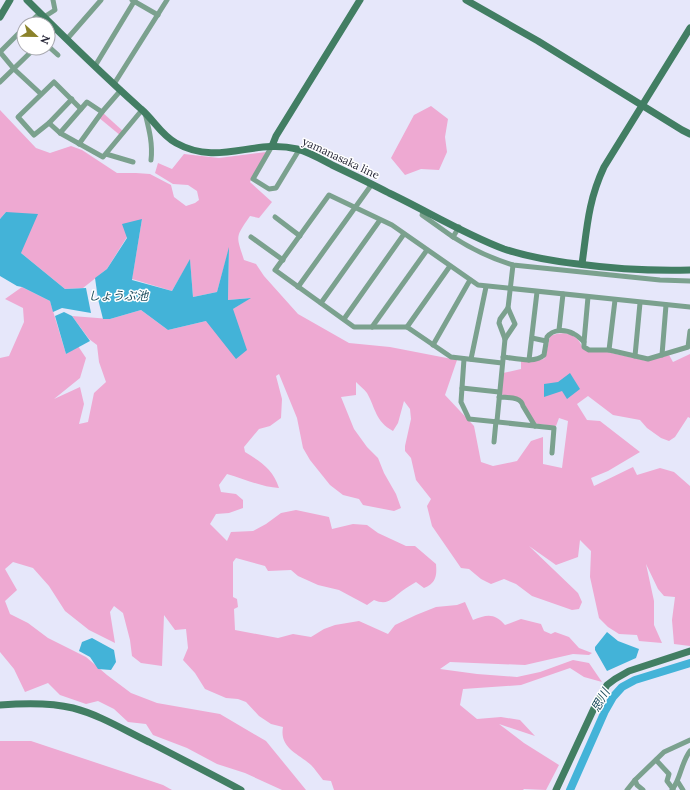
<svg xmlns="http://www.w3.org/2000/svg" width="690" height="790" viewBox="0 0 690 790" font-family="Lora,'Noto Sans JP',serif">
<rect width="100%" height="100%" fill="#e6e7fa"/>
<g fill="#eea9d2">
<polygon points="431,106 448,119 445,137 447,152 439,170 421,169 405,175 391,158 414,115"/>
<path d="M0,110L36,148L50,153L71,146L82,150L117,173H136L150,174L171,185L174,197L186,206L195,203L199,200L197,191L188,185L173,184L155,173L158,163L172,169L184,154L219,158L266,152L250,182L272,202L259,218L250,216C235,238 236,235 244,260L256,264L264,276L298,314L349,343L390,347L457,360L445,395L474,426L481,462L493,466L517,461L531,441L543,437V464L562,468L568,421L559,418L556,426L538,424L534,422L525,405L501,394L503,373L521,369V361L530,362L544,359L546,354L550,336C564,330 578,333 583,349L607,352L647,361L669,355L673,362L690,354V418L688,417L675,437L669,441L661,438L647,428L640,420L613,415L588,396L577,404L587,420L600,421L640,452L608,471L591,478L594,486L633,467L637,475L660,468L674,472L690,486V646L674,644L672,620L675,597L664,596L658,589L646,564L654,601V625L662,643L639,641L637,635L619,634L608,627L599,618L590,577L591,551L580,540L578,557L556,565L529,546L578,593L582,602L579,609L572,610L532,596L516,584L504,579L491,584L481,579L469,569L461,568L432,526L427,506L431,499L416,480L411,458L405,451V446L411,419L410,409L404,401L398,423L393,431C375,421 376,409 367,393C364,389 359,385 356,382V395L341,397L354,429L367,447L378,458L384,473L396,494L401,508L394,511L363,505L359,499L343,495L330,485L310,460L303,448L297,418L279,374L276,376L282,399L281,418L270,426L259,429L244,447L245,452C261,462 273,469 279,488C261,487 245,479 227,474L219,485L221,492L236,494L243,500V508L229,513L216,514L210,524L227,541L231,532L253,531L266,524L281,513L296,510L329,517L332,529L353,524L367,525L378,533L406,546H415L436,564C437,576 436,583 424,588L416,582C411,585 406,588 402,591C391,599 388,606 374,600L367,605L339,590L318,585L298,576L291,570L268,571L265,566L236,558L233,562V597L237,599L238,607L234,609L235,630L278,638L293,634L311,637L324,629L335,625L359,621L388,634L395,625L416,615L436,607L457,605L465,602L473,620C487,614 495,613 505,625L521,619L541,624L544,631L551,634L555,632L569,637L579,648L592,653L589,655L573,654L525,665L450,662L440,669L477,674L517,677L540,672L573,660L589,663L602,682L584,677L570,668L521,685L463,689L460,705L477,719L501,717L520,720L535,736L499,724L524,743L559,765L546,790L524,789L523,790H334L331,781L323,780C319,775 315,769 311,765C299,754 279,748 283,727L271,724L259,716L246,702L238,699L226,698L205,689L195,673L183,660L188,648L186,629L175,630L164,615L162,666L141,663L132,656L130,640L123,613L114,606L110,612L115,643L89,630L65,611L49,586L33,568L13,562L5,569L17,590L5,601L10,614L28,623L48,638L86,657L107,675L131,693L157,703L220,714L266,741L306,790H282L245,773L217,764L187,748L153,735L146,724L128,722L114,709L98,701L86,704L60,695L48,683L25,692L14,669L0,652V358L9,356L24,322L23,308L5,299L22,287L50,301L66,354L78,346L86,358L80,378L54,399L80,387L84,404L79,424L88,422L94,393L106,382L99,362L97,345L89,339L72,316L110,319L141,310L168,330L206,321L233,309L250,298L228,300L229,249L217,292L193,297L190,260L172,291L132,279L142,219L127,237L107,269L83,288L65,289L21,253L6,212L0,219Z"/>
<polygon points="102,112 124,132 121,136 98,117"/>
<polygon points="0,741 31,741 163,785 172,790 0,790"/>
</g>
<g fill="#43b3d8">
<polygon points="6,212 38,214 21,253 65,289 86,288 91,313 62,308 53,312 50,301 22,287 17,286 0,276 0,219"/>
<polygon points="142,219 132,280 172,291 190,259 193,297 217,292 229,247 228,300 251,298 233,309 247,350 236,359 206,321 168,330 141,310 110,319 103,319 98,299 95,278 107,269 127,238 122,224"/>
<polygon points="64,312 72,316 90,341 66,354 55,316"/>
<polygon points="570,373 580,389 567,399 562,391 544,397 544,384 558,382"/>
<polygon points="607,632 618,641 639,649 636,658 607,671 595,650 595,647"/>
<polygon points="92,638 114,650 116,662 111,670 98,669 90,657 79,651 82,642"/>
</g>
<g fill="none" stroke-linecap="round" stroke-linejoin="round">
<polyline stroke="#43b3d8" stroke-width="8" points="570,790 605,711 613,697 622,687 635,680 690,663"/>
<g stroke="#7ba18e" stroke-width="5">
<polyline points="132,0 158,15"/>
<polyline points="44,17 55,10 53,0"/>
<polyline points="28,24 40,13"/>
<polyline points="24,28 0,52 14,69 41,94"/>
<polyline points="48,36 56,29"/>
<polyline points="67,39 101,0"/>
<polyline points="48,46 58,55"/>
<polyline points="95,66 135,0"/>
<polyline points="0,82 35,48"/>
<polyline points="114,84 167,0"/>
<polyline points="72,99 49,123 34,135 18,117 54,82 81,109"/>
<path d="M145,113C149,129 153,144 151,160"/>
<polyline points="49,123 60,133 103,157 142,110"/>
<polyline points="60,133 87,102 102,112"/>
<polyline points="79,144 102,112 121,90"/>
<polyline points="272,146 253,179 269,189 276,188 299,150"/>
<polyline points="106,154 133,162"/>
<polyline points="424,210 422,215 453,237"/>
<polyline points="275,217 300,236"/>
<path d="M459,227L453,237C473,250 490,258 513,265L660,280L690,281"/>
<polyline points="251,237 283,260"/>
<polyline points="298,287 372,184"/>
<polyline points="321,303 380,220"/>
<polyline points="344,319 404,234"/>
<polyline points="372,327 427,250"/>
<polyline points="407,327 450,266"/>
<polyline points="559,330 563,294"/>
<polyline points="532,338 546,341"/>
<polyline points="505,339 515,324 508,308"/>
<polyline points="584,342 588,297"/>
<polyline points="433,345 470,280"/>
<polyline points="609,350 615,300"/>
<polyline points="662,355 666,305"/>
<polyline points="635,356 640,303"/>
<path d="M503,357C514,358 535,364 544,355L547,337C553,329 565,329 574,334C577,335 581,339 584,342V347L589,350H609L648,359L688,347L690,331"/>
<polyline points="464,359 461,402 469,419 554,428 552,453"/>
<polyline points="471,359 486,287"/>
<polyline points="529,360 537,292"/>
<polyline points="502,363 451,357 407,327 354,327 275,270 329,195 392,225 478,285 690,307"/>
<polyline points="462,388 499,392"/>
<path d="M499,397C508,398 521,396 523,406L535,426"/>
<polyline points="497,421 505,339 499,323 500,319 508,308 513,265"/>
<polyline points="494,442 496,421"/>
<polyline points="656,760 669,774 667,781 673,789"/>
<polyline points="635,780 637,785 643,790"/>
<polyline points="678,782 683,790"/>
<polyline points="627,790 635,780 664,752 690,740"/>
<path d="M672,790C681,778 681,763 690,751"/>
</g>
<g stroke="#427e63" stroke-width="7">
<path d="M27,0C64,37 102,74 141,109C154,120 161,135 176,143C219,167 254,138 297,149C309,152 321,159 332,165C351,174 370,183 389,193C427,211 464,234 504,249C528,257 552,261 578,264C615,269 652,271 690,270"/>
<polyline points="466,0 538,41 682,130 690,134"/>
<polyline points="0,17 10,0"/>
<polyline points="272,146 276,136 360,0"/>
<path d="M582,264C587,228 588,201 604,167L690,28"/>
<path d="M0,705C24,703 49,702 73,708C100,715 124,730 149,742C180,758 211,774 241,790"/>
<polyline points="556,790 596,704 607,685 615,679 629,671 690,651"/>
</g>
</g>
<g text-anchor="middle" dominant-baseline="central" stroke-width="3" stroke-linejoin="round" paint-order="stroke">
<g font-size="11" fill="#262637" stroke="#fff">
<text transform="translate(341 158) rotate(25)">yamanasaka line</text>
</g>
<g font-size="12" font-style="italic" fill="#204f5f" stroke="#fff">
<text x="118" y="295">しょうぶ池</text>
<text transform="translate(600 700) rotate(-60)">思川</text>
</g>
</g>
<g transform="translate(36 36) rotate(112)"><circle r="19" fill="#ffffff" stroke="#a8a8af"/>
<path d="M0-3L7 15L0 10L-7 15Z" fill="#8b822a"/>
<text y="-6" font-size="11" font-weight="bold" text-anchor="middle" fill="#262637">N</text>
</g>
</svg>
